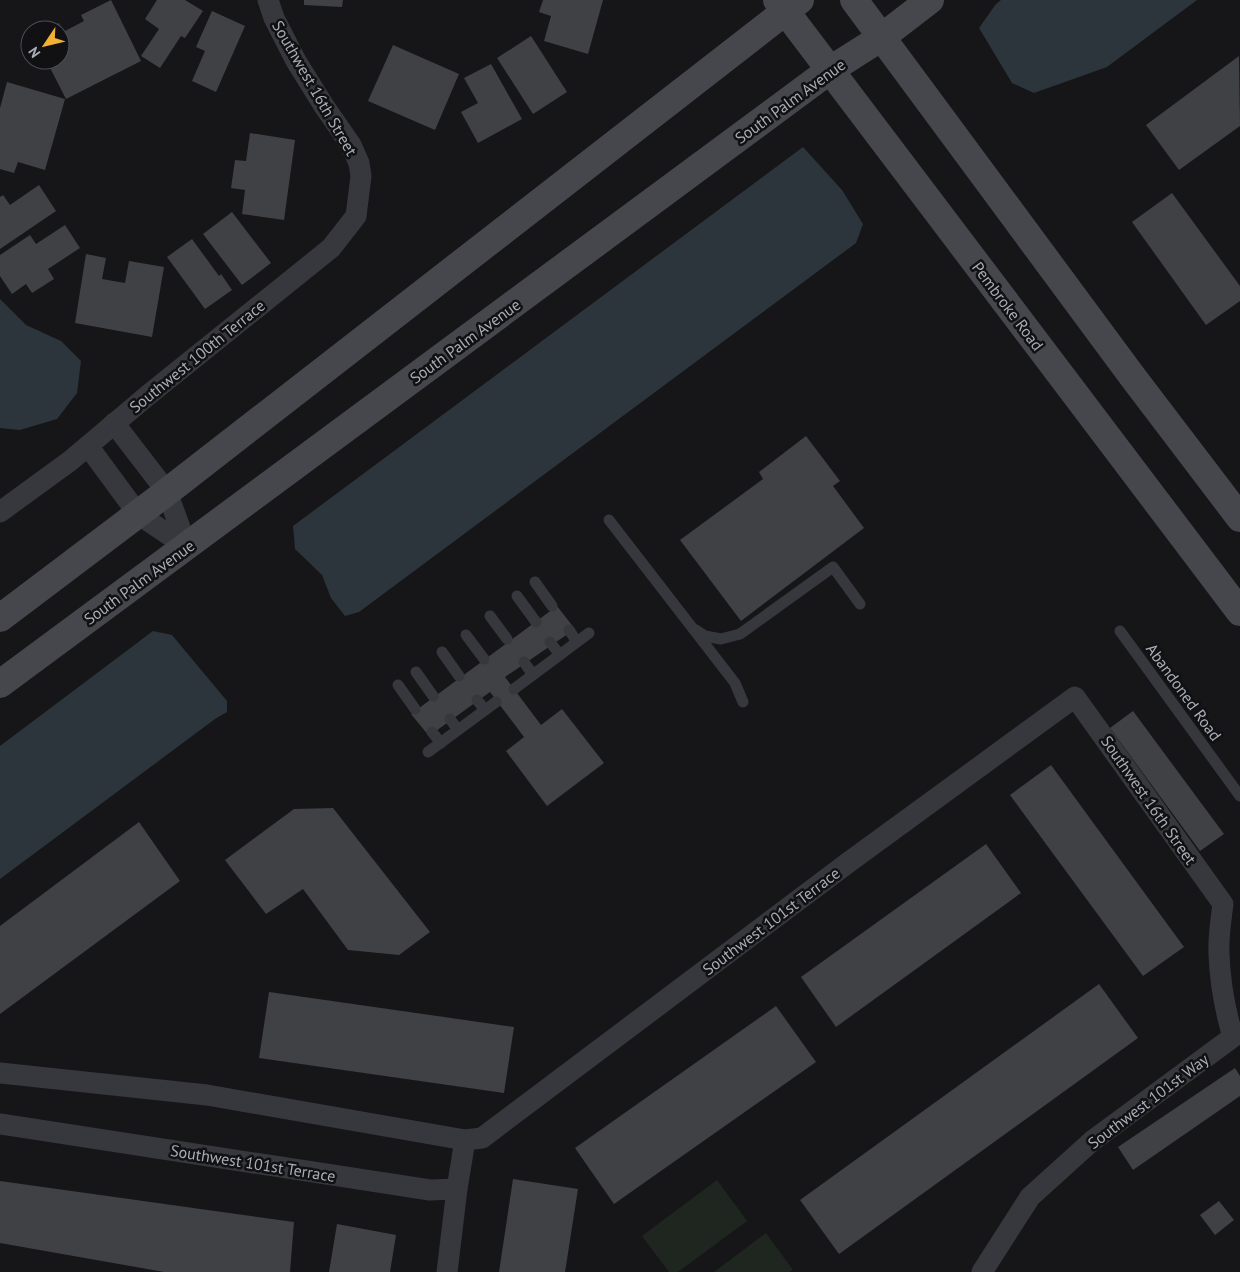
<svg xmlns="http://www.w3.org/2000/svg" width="1240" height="1272" viewBox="0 0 1240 1272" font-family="'PT Sans',sans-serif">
<rect width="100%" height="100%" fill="#161618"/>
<g fill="#1e261f">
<polygon points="717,1180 747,1221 678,1272 669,1272 642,1236"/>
<polygon points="766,1233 793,1270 789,1272 714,1272"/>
</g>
<g fill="#2c353c">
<polygon points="1001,0 1197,0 1107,67 1034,93 1012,83 979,28 996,4"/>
<polygon points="803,147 842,190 863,224 856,243 359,612 345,616 331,598 322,575 295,549 293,526"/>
<polygon points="0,299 26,325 61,341 81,361 77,393 57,419 20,430 0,428"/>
<polygon points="153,631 172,635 227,701 227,712 215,719 0,879 0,746"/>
</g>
<g fill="#404145">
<polygon points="111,0 141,61 66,99 46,60 60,60 60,30 45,30 59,23 63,32 84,21 81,15"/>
<polygon points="157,0 185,0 203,11 185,38 181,36 160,68 141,56 159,29 145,19"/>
<polygon points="304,0 343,0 342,7 304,5"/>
<polygon points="543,0 603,0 588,54 544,41 551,16 539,12"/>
<polygon points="212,11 245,26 216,92 192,81 205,51 196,47"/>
<polygon points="531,36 567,92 533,114 497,58"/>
<polygon points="393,45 459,74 435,130 368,101"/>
<polygon points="1239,56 1240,126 1179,170 1146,125"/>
<polygon points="491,64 522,119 478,143 461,112 478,103 464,78"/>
<polygon points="7,82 65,99 45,170 18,162 14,173 0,169 0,108"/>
<polygon points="250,133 295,140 284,220 242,214 245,190 231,188 235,160 246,161"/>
<polygon points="39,185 56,211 0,249 0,197 3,195 10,205"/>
<polygon points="1172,193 1240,286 1240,301 1206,325 1132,222"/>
<polygon points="232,212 271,263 242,285 203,234"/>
<polygon points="65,225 80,248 48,269 54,279 32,293 26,284 12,294 0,276 0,255 30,235 36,244"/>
<polygon points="192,239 219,276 221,274 232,290 205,309 167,257"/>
<polygon points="86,254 106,258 102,279 125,283 129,261 164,267 152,337 75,323"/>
<polygon points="806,436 840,481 833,486 864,528 741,621 680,540 763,479 759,472"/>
<polygon points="557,606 575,629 505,677 541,725 562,709 604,763 547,806 506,751 524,737 490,692 429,736 411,714"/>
<polygon points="1133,711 1224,834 1200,851 1110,728"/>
<polygon points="1051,765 1184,947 1143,976 1010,795"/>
<polygon points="333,808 430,932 399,955 348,950 303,889 266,914 225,860 294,809"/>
<polygon points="139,822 180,881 0,1014 0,926"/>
<polygon points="986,844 1021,893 836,1027 801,977"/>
<polygon points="1099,984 1138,1038 839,1254 800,1200"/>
<polygon points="269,992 514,1027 504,1093 259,1058"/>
<polygon points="776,1006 816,1062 614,1204 575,1148"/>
<polygon points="1235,1068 1240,1076 1240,1096 1133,1170 1118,1147"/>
<polygon points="513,1179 578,1189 565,1272 499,1272"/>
<polygon points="0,1181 294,1222 290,1272 164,1272 0,1243"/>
<polygon points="1219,1201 1234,1220 1215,1235 1200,1215"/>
<polygon points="337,1224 396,1235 390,1272 329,1272"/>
</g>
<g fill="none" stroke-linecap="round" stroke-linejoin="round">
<g stroke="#37383d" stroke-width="11">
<polyline points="609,520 735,683 743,702"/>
<polyline points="535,582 552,606"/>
<polyline points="517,596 536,622"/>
<polyline points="490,616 507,639"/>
<polyline points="569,630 577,642"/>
<polyline points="696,630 705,636 721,639 740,634 833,567 860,604"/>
<polyline points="1120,631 1240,796"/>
<polyline points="466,635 484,659"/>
<polyline points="550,642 560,655"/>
<polyline points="442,652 459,676"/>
<polyline points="524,662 533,675"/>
<polyline points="416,672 433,696"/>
<polyline points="398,685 415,709"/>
<polyline points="514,689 589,633"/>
<polyline points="477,700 485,710"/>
<polyline points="450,719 458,730"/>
<polyline points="432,732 441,743"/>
<polyline points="428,752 496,702"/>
</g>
<g stroke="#37383d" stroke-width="21">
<polyline points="114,423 167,492 187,547"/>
<polyline points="88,446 138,514 187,547"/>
<polyline points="0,512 70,461 147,396 331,248 356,216 361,176 359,163 351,145 324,106 296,61 274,18 268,0"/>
<path d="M0,1073L207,1095L465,1140L482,1138L849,862L1075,697L1223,904C1221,920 1218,937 1219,954C1220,982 1225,1010 1233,1037L1092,1141L1030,1197L982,1272"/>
<polyline points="0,1124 430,1190 457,1189"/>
<polyline points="447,1272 457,1189 465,1140"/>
</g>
<g stroke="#45474d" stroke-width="28">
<polyline points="777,0 1240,612"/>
<polyline points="854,0 1132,376 1240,518"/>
<polyline points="0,618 167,492 800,0"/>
<polyline points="0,684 830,70 882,37 930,0"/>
</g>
</g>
<g text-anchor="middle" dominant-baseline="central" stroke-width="5" stroke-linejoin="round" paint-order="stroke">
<g font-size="16" fill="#a8adb8" stroke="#111113">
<text transform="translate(315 88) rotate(60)">Southwest 16th Street</text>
<text transform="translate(790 101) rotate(-36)">South Palm Avenue</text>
<text transform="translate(1008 306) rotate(53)">Pembroke Road</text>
<text transform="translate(465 341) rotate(-36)">South Palm Avenue</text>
<text transform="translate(197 356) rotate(-39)">Southwest 100th Terrace</text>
<text transform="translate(139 582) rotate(-36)">South Palm Avenue</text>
<text transform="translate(1184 692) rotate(54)">Abandoned Road</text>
<text transform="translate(1149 800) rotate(55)">Southwest 16th Street</text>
<text transform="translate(771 921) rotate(-37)">Southwest 101st Terrace</text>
<text transform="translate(1148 1101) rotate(-37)">Southwest 101st Way</text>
<text transform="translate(253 1163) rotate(9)">Southwest 101st Terrace</text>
</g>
</g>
<g transform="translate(45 45) rotate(235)"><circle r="24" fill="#111113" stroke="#4d4f55"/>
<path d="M0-4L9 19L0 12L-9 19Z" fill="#f2b134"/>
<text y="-8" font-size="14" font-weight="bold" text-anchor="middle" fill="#a8adb8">N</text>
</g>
</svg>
